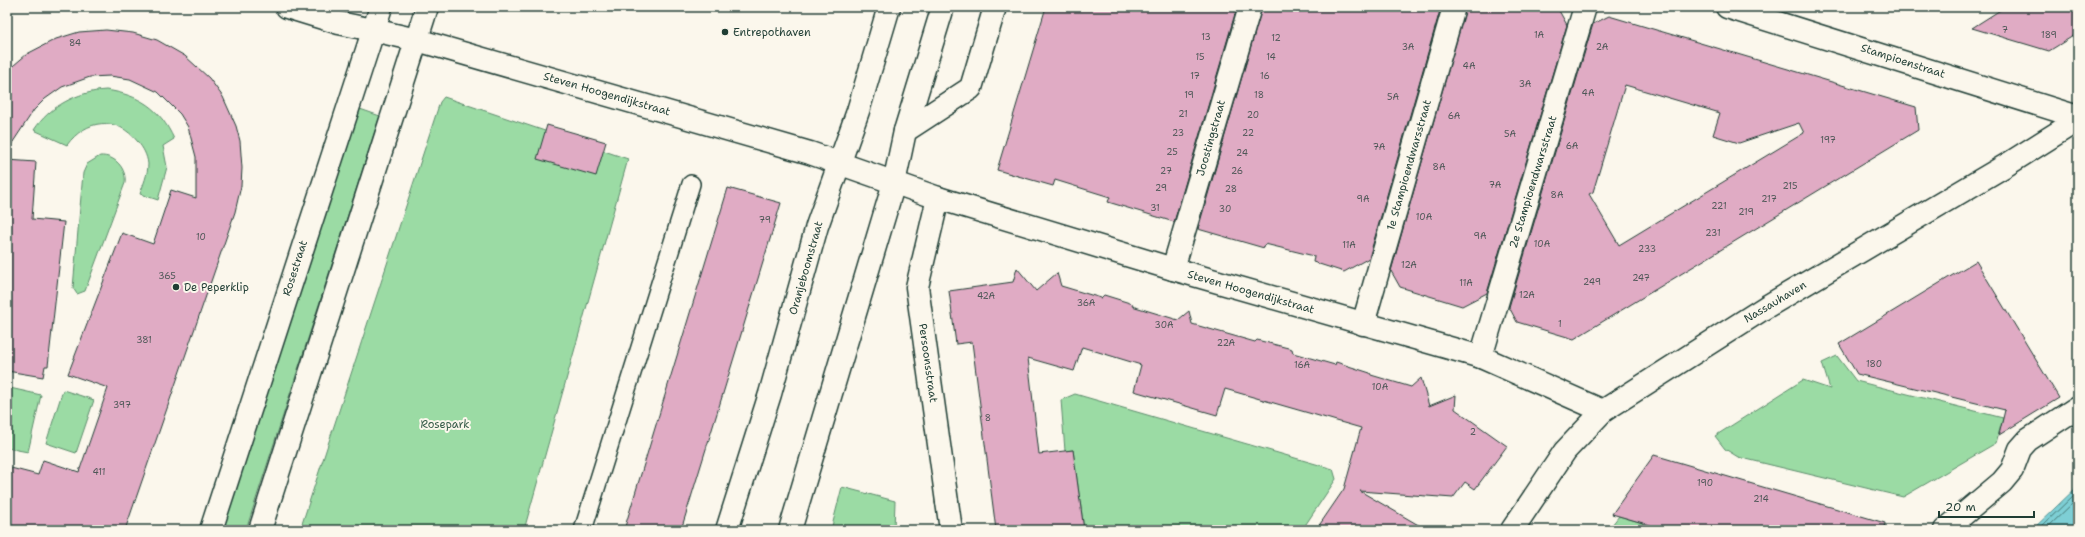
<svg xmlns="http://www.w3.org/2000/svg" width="2085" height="537" viewBox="0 0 2085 537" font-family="'Shantell Sans',sans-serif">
<rect width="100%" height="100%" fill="#fbf7ec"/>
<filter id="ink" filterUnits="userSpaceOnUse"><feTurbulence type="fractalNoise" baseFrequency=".025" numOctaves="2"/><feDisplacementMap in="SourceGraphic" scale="8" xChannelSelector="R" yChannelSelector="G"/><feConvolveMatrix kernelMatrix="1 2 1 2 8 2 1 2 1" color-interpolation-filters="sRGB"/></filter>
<g filter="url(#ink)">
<g fill="#9bdba4" stroke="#5d8c6c">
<path d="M106,90C139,95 160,108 174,139L163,146L167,167L158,200L140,194C143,185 148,174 148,164C147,155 143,148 138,142C117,115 86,119 67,145L34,130C50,106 77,92 106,90Z"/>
<polygon points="444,97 628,159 524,530 300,530 440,102"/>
<polygon points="360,109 380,116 246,530 222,530"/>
<path d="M100,156C115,155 127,169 125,183L85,291L77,294L73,288L83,173L87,164Z"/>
<polygon points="1837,356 1856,381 2003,418 1996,443 1903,497 1738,457 1725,449 1715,436 1803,380 1830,389 1822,363"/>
<polygon points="10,388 41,395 28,452 7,448 7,401"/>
<polygon points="63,390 94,400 76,453 46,443"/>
<polygon points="1075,394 1333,469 1336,479 1302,530 1084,530 1073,450 1065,451 1061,400"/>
<polygon points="842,487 895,501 894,530 831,530"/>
<polygon points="1619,516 1643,523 1641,530 1608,530"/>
</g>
<polygon fill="#7ecfd5" stroke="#589595" points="2078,486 2078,530 2032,530"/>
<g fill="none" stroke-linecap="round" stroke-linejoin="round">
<g stroke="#457774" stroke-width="1">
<polyline points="2038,530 2078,491"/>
<polyline points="2045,530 2078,498"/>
</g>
</g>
<g fill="#e0abc4" stroke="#1f3d34" fill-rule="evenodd">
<polygon points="1046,7 1237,7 1174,222 1108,202 1110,197 1055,180 1053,186 997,170"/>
<polygon points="1262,7 1441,7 1369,258 1344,272 1313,262 1314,256 1265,244 1264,248 1198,229"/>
<polygon points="1466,7 1557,7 1567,25 1487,293 1462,306 1400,287 1391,271"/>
<polygon points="2005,7 2078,7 2078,33 2049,51 1972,28"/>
<path d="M1609,16L1916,107L1918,130L1574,339L1517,322L1509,307L1593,24ZM1625,85L1720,113L1713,135L1739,143L1799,123L1804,133L1619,245L1589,194L1593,192Z"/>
<polygon points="106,30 133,33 157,40 185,56 209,78 223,97 236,126 240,141 242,168 241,186 235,212 125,530 7,530 7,467 38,475 43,460 79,472 108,388 68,374 122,233 153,244 171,190 196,198 196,157 188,127 180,114 158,92 130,79 110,76 90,77 62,87 45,99 34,110 7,151 7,71 27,54 56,39 79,32"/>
<polygon points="547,125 606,142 596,176 537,159"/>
<polygon points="7,160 36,162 32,219 64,222 48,366 45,366 43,377 7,371"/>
<polygon points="728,188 781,203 718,410 681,530 624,530"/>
<polygon points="1976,261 2059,398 1999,435 2005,410 1857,374 1839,344"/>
<polygon points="1017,268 1036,291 1057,273 1061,286 1101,298 1104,295 1133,304 1132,306 1178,320 1189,311 1192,324 1255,342 1257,340 1292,349 1293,353 1335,365 1336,362 1370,373 1371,375 1411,387 1421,378 1429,406 1456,395 1455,409 1507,446 1475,489 1465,482 1453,498 1360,491 1427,530 1316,530 1344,489 1361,428 1225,389 1217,415 1134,391 1141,365 1082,347 1074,371 1028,358 1039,454 1073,450 1084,530 996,530 972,342 956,344 949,291 1013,282"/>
<polygon points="1654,455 1885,523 1884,530 1667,530 1612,514"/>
</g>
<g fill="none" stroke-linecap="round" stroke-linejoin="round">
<g stroke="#1f3d34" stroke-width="20">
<polyline id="service" points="583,530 691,184"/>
</g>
<g stroke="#1f3d34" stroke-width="25">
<g id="pedestrian">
<polyline points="938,198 917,287 947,502"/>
<polyline points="1173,269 1250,7"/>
<polyline points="1363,324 1454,7"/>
<polyline points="1481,357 1585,7"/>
<polyline points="1945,530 2002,482 2012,470 2020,449 2028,440 2078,407"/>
</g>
</g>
<g stroke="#1f3d34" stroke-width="25">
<g id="minor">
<polyline points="287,7 339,23 373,30"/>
<polyline points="1727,7 2078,117"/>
<polyline points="417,40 810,153 938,198 1173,269 1481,357 1603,411"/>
<polyline points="905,131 971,88 995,7"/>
<polyline points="947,502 951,530"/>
<polyline points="727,530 770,394 817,226 858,111 889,7"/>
<polyline points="790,530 894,183 905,131 943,7"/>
<polyline points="1512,530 1565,451 1603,411 1766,307 2008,164 2078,120"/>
</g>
</g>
<g stroke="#1f3d34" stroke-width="25">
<g id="secondary">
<polyline points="373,30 417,40"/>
<polyline points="211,530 381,7"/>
<polyline points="260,530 427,7"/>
</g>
</g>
<use href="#service" stroke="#fbf7ec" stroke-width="17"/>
<use href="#pedestrian" stroke="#fbf7ec" stroke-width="22"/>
<use href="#minor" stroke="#fbf7ec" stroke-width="22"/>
<use href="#secondary" stroke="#fbf7ec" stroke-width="22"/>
</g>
</g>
<g fill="#1f3d34" stroke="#fbf7ec" stroke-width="1.5">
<circle cx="725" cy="32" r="4"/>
<circle cx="176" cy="287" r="4"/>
</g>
<g text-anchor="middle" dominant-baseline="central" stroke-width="4" stroke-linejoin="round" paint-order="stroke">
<g font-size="9" fill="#4f5858">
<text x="2005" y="30">7</text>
<text x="1539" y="35">1A</text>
<text x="2049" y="35">189</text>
<text x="1206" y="37">13</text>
<text x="1276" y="38">12</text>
<text x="75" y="43">84</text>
<text x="1408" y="47">3A</text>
<text x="1602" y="47">2A</text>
<text x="1200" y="57">15</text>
<text x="1271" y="57">14</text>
<text x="1469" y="66">4A</text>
<text x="1195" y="76">17</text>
<text x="1265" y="76">16</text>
<text x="1525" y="84">3A</text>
<text x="1588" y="93">4A</text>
<text x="1189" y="95">19</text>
<text x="1259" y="95">18</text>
<text x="1393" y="97">5A</text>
<text x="1183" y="114">21</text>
<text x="1253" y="115">20</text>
<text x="1454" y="116">6A</text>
<text x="1178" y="133">23</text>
<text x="1248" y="133">22</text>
<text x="1510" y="134">5A</text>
<text x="1828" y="140">197</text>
<text x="1572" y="146">6A</text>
<text x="1379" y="147">7A</text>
<text x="1172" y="152">25</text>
<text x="1242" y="153">24</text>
<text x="1439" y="167">8A</text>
<text x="1166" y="171">27</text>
<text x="1237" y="171">26</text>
<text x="1495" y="185">7A</text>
<text x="1790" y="186">215</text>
<text x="1161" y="188">29</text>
<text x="1231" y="189">28</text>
<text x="1557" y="195">8A</text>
<text x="1363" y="199">9A</text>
<text x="1769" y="199">217</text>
<text x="1719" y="206">221</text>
<text x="1155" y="208">31</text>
<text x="1225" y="209">30</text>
<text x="1746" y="212">219</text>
<text x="1424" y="217">10A</text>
<text x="765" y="220">79</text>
<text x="1713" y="233">231</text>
<text x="1480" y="236">9A</text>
<text x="201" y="237">10</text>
<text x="1542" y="244">10A</text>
<text x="1349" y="245">11A</text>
<text x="1647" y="249">233</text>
<text x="1409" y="265">12A</text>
<text x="167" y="276">365</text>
<text x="1641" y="278">247</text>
<text x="1592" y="282">249</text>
<text x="1466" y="283">11A</text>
<text x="1527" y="295">12A</text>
<text x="986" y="296">42A</text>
<text x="1086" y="303">36A</text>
<text x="1560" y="324">1</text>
<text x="1164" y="325">30A</text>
<text x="144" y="340">381</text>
<text x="1226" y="343">22A</text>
<text x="1874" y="364">180</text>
<text x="1302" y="365">16A</text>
<text x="1380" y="387">10A</text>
<text x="122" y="405">397</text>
<text x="988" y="418">8</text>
<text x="1473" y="432">2</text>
<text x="99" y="472">411</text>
<text x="1705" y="483">190</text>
<text x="1761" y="499">214</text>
</g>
<g font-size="11" fill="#1f3d34" stroke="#fbf7ec" text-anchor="start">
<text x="733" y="32">Entrepothaven</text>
<text x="184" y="287">De Peperklip</text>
</g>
<g font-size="11" fill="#1f3d34" stroke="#fbf7ec">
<text transform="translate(1903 61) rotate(18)">Stampioenstraat</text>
<text transform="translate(607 94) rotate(16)">Steven Hoogendijkstraat</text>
<text transform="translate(1211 138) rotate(-74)">Joostingstraat</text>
<text transform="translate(1409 165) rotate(-74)">1e Stampioendwarsstraat</text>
<text transform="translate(1533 182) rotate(-73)">2e Stampioendwarsstraat</text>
<text transform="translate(295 268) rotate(-72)">Rosestraat</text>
<text transform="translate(806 268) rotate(-74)">Oranjeboomstraat</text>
<text transform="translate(1251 292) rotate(16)">Steven Hoogendijkstraat</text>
<text transform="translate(1775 302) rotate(-31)">Nassauhaven</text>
<text transform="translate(928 363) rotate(82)">Persoonsstraat</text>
</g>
<g font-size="11" fill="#385d4a" stroke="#fbf7ec">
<text x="445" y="424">Rosepark</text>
</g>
</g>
<rect width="2085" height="537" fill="none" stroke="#fbf7ec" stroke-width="24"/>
<rect x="12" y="12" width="2061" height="513" fill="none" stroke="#1f3d34" stroke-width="1.5" filter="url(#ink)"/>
<path d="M1939 511v6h95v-6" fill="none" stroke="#1f3d34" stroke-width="2"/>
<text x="1945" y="511" font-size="12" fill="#1f3d34" stroke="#fbf7ec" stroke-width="3" paint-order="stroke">20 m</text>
</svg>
